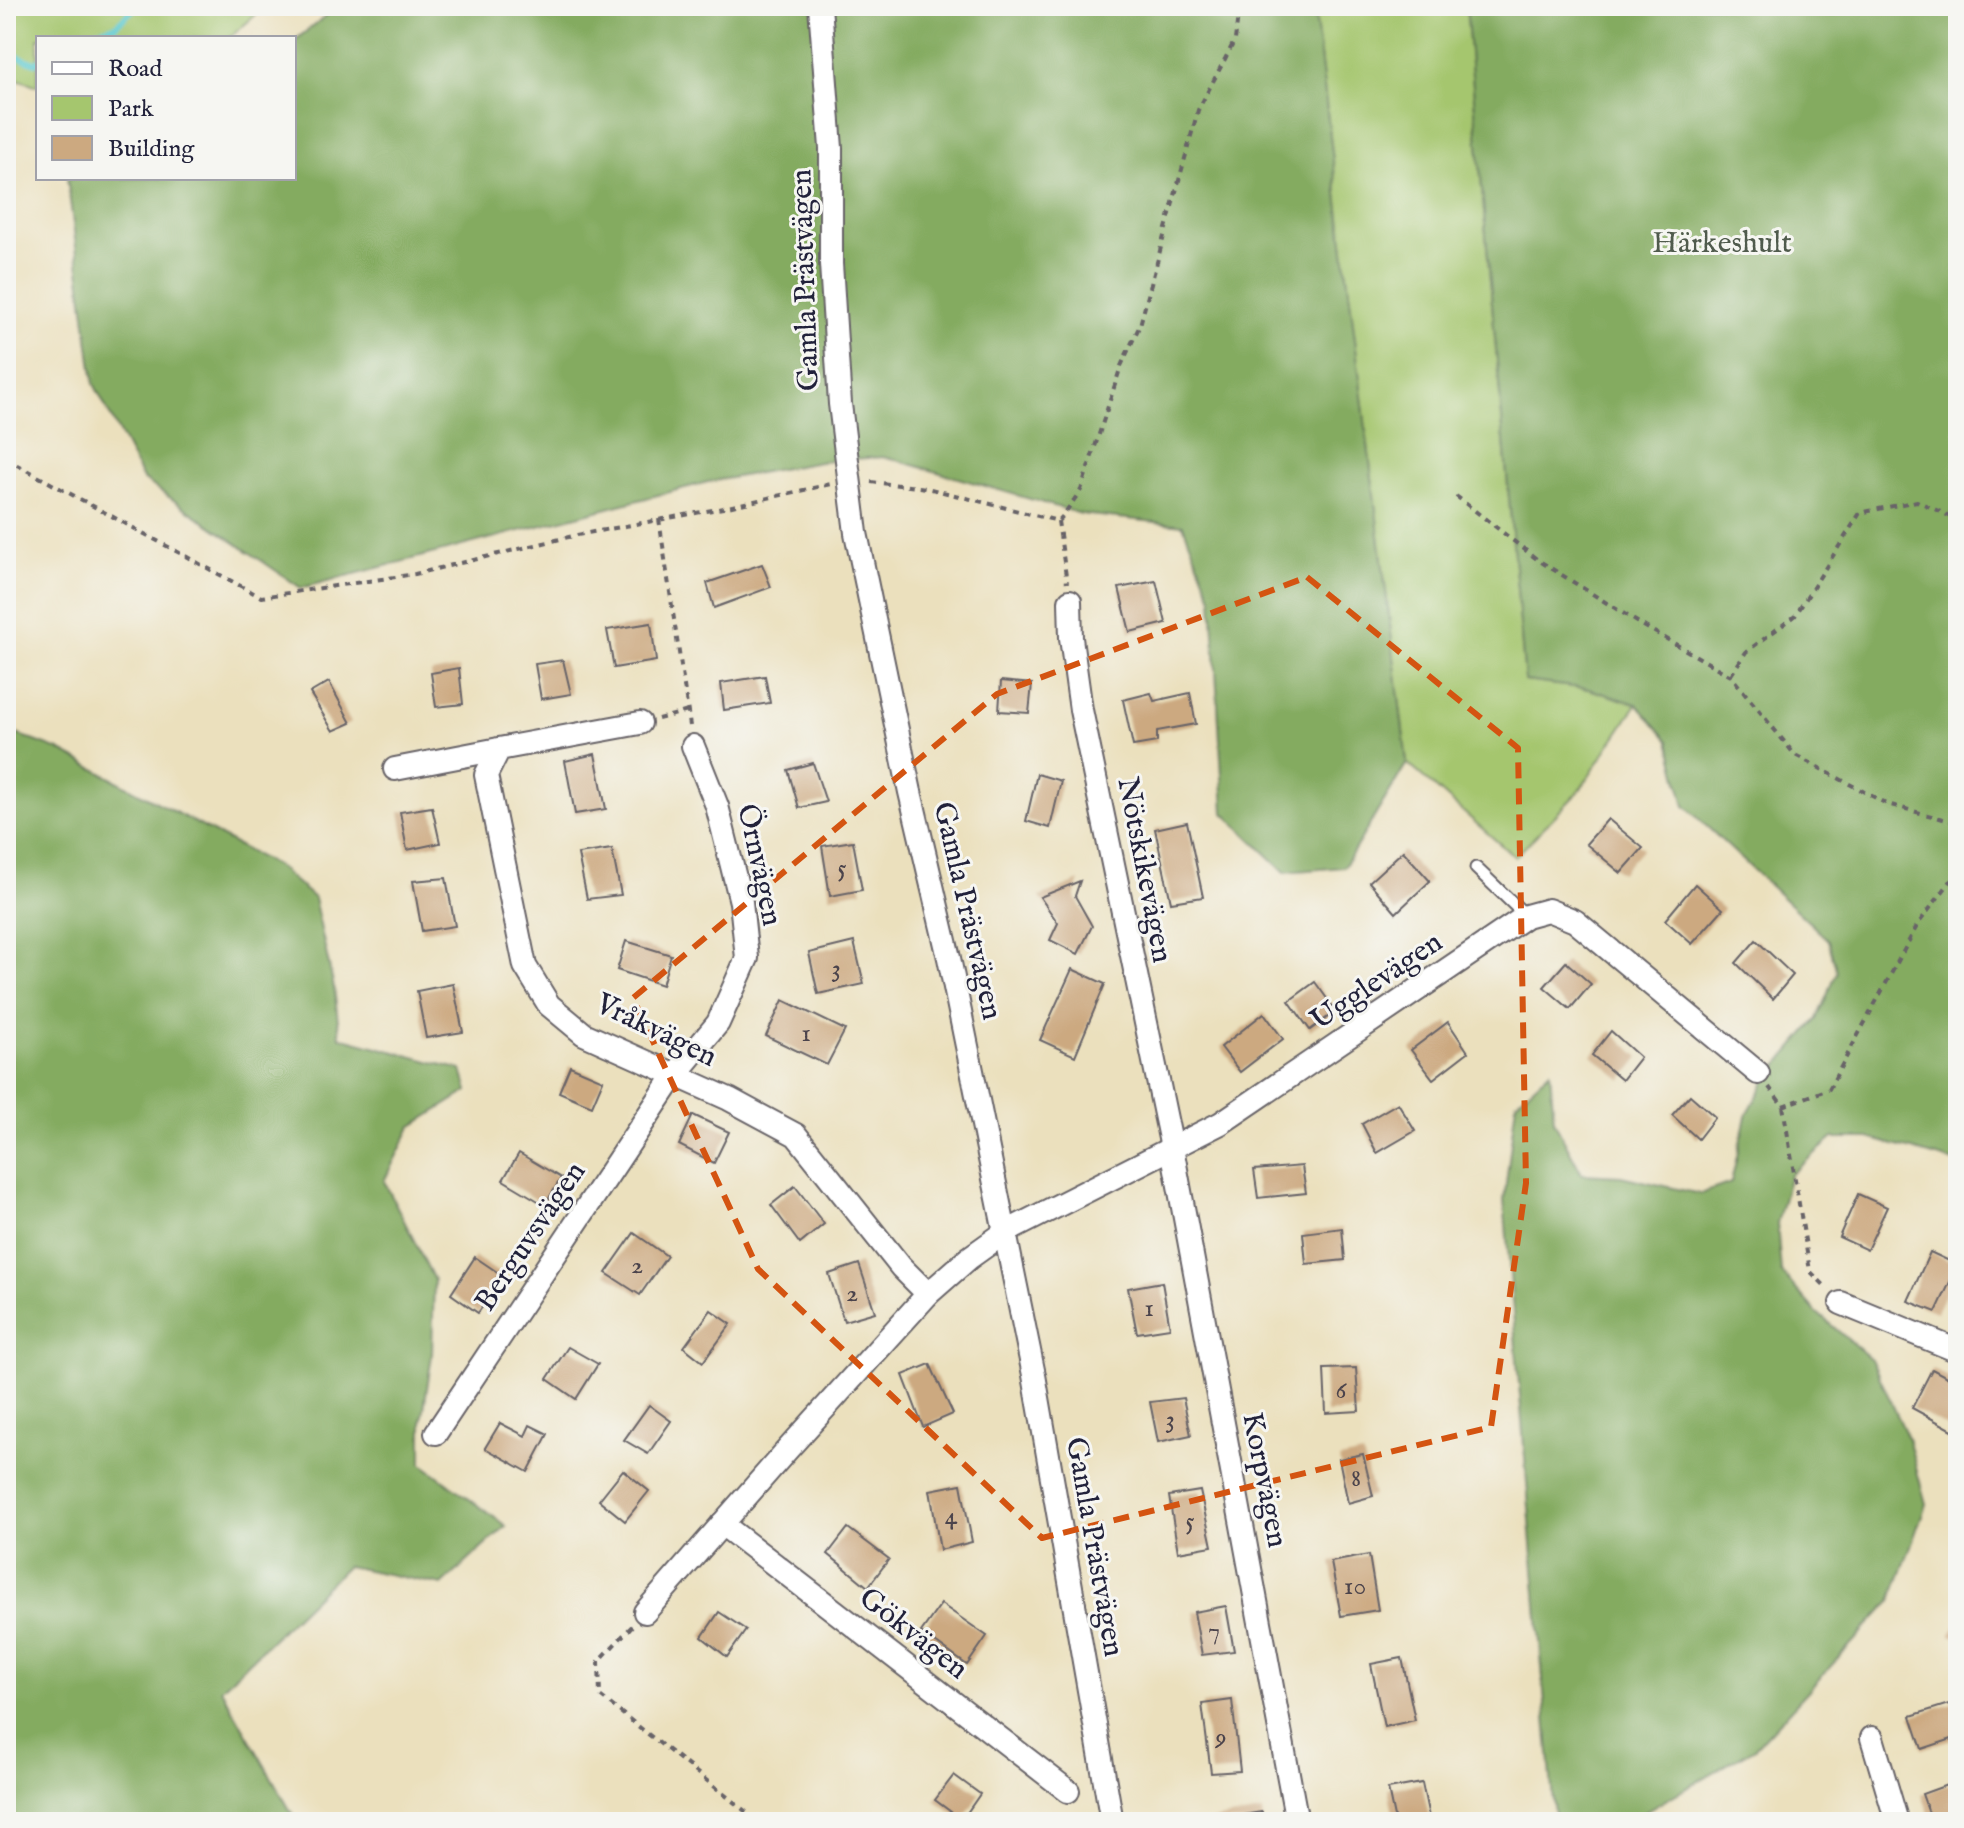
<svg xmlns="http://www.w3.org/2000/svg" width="1964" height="1828" viewBox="0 0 1964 1828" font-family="'IM FELL English',serif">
<rect width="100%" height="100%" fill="#f6f6f2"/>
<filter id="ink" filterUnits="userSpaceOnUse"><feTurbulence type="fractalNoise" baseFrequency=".0125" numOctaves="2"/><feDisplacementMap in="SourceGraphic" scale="16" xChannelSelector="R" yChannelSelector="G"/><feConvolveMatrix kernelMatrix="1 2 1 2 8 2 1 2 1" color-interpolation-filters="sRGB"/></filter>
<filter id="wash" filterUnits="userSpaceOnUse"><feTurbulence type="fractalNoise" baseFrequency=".006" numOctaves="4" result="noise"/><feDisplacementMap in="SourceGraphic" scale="32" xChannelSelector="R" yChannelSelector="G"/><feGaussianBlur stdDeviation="1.8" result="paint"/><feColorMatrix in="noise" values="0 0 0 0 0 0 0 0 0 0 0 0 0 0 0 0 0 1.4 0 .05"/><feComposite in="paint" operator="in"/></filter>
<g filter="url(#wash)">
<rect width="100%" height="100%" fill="#ebe0bd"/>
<g fill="#a5c66e" stroke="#647454" stroke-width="2">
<polygon points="6,6 266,6 229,38 38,38 38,86 6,75"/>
<polygon points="1314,6 1466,6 1525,681 1589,689 1637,704 1580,790 1515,857 1407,763"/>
</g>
<g fill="#84ab61" stroke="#53664e" stroke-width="2">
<polygon points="338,6 1314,6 1407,763 1344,867 1285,872 1224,813 1212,598 1183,525 1081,514 886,457 831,460 708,482 301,588 143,479 94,384 67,178 294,178 294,41"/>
<polygon points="1466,6 1958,6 1958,1163 1869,1138 1833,1138 1790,1175 1777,1223 1781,1272 1816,1312 1871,1359 1908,1438 1926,1504 1891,1601 1755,1748 1628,1822 1556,1822 1554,1815 1504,1200 1516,1102 1550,1071 1554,1121 1582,1174 1621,1176 1700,1194 1731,1183 1746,1116 1768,1077 1817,1019 1837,972 1828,940 1685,806 1669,741 1637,704 1589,689 1525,681"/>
<polygon points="6,730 59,750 278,867 314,898 334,988 340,1037 462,1070 468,1091 411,1127 384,1181 434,1280 432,1355 422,1422 422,1464 506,1526 442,1585 347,1566 221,1689 297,1822 6,1822"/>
</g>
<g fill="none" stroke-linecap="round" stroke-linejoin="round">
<g stroke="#5bc9cf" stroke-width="6">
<polyline points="74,38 115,26 137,6"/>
<polyline points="6,52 35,63 38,61"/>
</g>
</g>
<g id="blocks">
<g fill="#cca980">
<rect x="802" y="200" width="9" height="11"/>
<polygon points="762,564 771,587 714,608 707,583"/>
<polygon points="1156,581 1166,623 1130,632 1119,588"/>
<polygon points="651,623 656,661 614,668 607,630"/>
<polygon points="563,660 571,694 541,699 535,664"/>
<polygon points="459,668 463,704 436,707 431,673"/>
<polygon points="765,676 770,703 724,710 721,683"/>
<polygon points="1001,681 1032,684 1029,713 999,711"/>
<polygon points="329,682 351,723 333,731 310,693"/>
<polygon points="1151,693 1154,701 1190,693 1196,724 1157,731 1157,742 1133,746 1123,700"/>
<polygon points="595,754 606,809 575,814 565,761"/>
<polygon points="813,763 826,802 799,808 788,770"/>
<polygon points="1037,774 1061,781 1050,828 1026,821"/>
<polygon points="432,807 440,843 407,850 400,812"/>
<polygon points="1608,819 1643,848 1621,873 1586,844"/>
<polygon points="1187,822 1203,897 1171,902 1155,829"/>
<polygon points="853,841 862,890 830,896 822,846"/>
<polygon points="612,849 621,895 587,899 578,854"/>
<polygon points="1403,851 1430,881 1396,913 1369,882"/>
<polygon points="446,878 455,926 422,931 413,881"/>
<polygon points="1080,881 1075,896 1092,926 1078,954 1050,940 1058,923 1040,897"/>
<polygon points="1695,884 1723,909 1692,944 1665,920"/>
<polygon points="1756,940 1793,975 1773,999 1736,963"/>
<polygon points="626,941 671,955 662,985 617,970"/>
<polygon points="854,942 864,984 818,994 809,953"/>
<polygon points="1566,962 1591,984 1570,1009 1544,987"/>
<polygon points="1072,969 1105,984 1075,1056 1040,1040"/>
<polygon points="1315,982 1336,1011 1310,1030 1289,1001"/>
<polygon points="453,984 463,1032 426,1038 417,991"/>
<polygon points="783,1000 845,1030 827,1065 766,1036"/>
<polygon points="1264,1013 1283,1039 1240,1072 1221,1047"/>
<polygon points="1448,1022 1468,1052 1433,1079 1411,1050"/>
<polygon points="1611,1031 1640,1057 1622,1080 1592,1055"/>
<polygon points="570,1066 603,1080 592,1106 559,1092"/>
<polygon points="1690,1095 1715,1117 1698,1139 1672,1115"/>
<polygon points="1398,1103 1415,1131 1377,1153 1362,1124"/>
<polygon points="693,1115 729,1132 714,1163 679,1145"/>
<polygon points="519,1153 561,1178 545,1205 503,1180"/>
<polygon points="1302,1166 1306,1193 1258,1198 1254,1170"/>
<polygon points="795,1186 824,1224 800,1244 771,1205"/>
<polygon points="1858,1194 1887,1207 1867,1250 1839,1237"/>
<polygon points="1342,1228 1345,1260 1306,1264 1303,1233"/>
<polygon points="634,1233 667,1256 640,1295 606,1273"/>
<polygon points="1930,1252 1958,1265 1936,1312 1908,1301"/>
<polygon points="475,1257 503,1276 478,1313 451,1294"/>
<polygon points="859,1264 875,1312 844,1321 829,1274"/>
<polygon points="1162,1282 1170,1328 1137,1333 1128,1288"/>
<polygon points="711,1310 731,1324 703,1362 684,1347"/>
<polygon points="568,1347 598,1364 576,1399 547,1379"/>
<polygon points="930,1364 953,1414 923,1427 903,1375"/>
<polygon points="1356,1368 1359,1411 1326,1413 1324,1369"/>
<polygon points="1932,1369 1958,1383 1958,1433 1912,1408"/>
<polygon points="1183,1398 1191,1435 1158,1442 1150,1402"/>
<polygon points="649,1405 671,1421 648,1454 624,1440"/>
<polygon points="500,1423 525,1436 530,1425 548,1434 528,1472 485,1448"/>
<polygon points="1363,1454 1373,1496 1348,1503 1339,1459"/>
<polygon points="623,1470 649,1491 625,1521 599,1500"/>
<polygon points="961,1484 972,1542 940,1550 930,1490"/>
<polygon points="1200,1491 1212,1546 1178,1552 1169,1496"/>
<polygon points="848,1528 889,1559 868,1587 828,1554"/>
<polygon points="1369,1555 1378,1610 1341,1616 1331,1562"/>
<polygon points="941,1604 987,1636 967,1665 921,1632"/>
<polygon points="1226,1606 1234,1651 1202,1655 1194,1612"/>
<polygon points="719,1612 746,1630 727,1657 702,1637"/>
<polygon points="1958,1621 1958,1638 1950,1635"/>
<polygon points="1402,1658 1415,1720 1384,1727 1371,1664"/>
<polygon points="1232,1700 1240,1771 1211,1773 1202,1704"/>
<polygon points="1958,1701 1958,1737 1922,1749 1911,1716"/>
<polygon points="954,1775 980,1794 962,1820 935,1800"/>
<polygon points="1958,1781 1958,1822 1932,1822 1922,1794"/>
<polygon points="1422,1783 1430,1822 1395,1822 1388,1789"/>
<polygon points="1262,1812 1263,1822 1211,1822 1211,1820"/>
</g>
</g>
</g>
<g filter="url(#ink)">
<use href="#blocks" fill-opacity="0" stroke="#686468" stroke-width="2"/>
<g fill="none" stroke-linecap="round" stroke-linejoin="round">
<g stroke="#686468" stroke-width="15">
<polyline id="service" points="1476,868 1526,916"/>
</g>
<g stroke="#686468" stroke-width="26">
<g id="minor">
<polyline points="820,6 831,148 831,264 840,404 856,533 910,792 949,958 1034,1375 1112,1822"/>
<polyline points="1070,601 1071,638 1081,710 1172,1148 1297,1822"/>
<polyline points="640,723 499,749 486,775 525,966 549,1005 584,1034 729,1099 796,1135 901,1267 928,1294"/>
<polyline points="395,769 499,749"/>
<polyline points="1841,1303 1958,1351"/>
<polyline points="436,1433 675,1075 718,1023 747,958 741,902 717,806 693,746"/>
<polyline points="722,1524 1068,1791"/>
<polyline points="645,1612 787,1450 928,1294 969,1258 1004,1233 1221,1123 1526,916 1548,910 1575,921 1758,1073"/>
<polyline points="1872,1738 1897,1822"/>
</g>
</g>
<g stroke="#686468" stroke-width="4" stroke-dasharray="6 6" stroke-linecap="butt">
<polyline points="6,459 261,597 415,574 577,535 723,508 831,484"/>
<polyline points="871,482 927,488 1058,521 1062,517 1081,490 1121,366 1140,325 1198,110 1235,40 1239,6"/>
<polyline points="1456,496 1538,560 1642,625 1731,676 1795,755 1887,804 1958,823"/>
<polyline points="659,519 690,726"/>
<polyline points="1058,521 1067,583"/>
<polyline points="1731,675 1746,652 1795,616 1860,513 1917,501 1958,520"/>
<polyline points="658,719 688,711"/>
<polyline points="1769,1087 1783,1106 1810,1271 1827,1288"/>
<polyline points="1783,1106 1829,1089 1918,924 1950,882 1958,877"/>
<polyline points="632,1626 599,1661 600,1696 759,1822"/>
</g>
<use href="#service" stroke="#fff" stroke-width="11"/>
<use href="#minor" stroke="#fff" stroke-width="22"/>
</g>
</g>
<path fill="none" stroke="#d45411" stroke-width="6" stroke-dasharray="16 10" stroke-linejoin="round" d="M1307,577L1518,748L1526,1183L1491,1427L1042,1538L758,1269L633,998L997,694Z"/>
<g text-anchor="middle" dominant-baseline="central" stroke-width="6" stroke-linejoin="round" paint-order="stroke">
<g font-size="26" fill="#4c444c">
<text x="842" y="868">5</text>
<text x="836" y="968">3</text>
<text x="806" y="1033">1</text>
<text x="637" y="1265">2</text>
<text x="852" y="1293">2</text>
<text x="1149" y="1308">1</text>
<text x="1341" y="1390">6</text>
<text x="1170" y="1419">3</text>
<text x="1356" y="1478">8</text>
<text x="951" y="1516">4</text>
<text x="1190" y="1521">5</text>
<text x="1355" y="1586">10</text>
<text x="1214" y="1631">7</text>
<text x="1221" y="1737">9</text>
</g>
<g font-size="30" fill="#505b4d" stroke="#f6f6f2">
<text x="1722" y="244">Härkeshult</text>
</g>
<g font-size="30" fill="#22223b" stroke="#f6f6f2">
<text transform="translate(806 280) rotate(-92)">Gamla Prästvägen</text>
<text transform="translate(759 865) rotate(78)">Örnvägen</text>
<text transform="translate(1144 870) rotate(79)">Nötskikevägen</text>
<text transform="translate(967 911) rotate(77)">Gamla Prästvägen</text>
<text transform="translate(1377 982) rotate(-34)">Ugglevägen</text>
<text transform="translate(656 1031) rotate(26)">Vråkvägen</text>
<text transform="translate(531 1237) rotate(-56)">Berguvsvägen</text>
<text transform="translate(1264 1480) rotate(79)">Korpvägen</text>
<text transform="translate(1094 1547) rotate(80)">Gamla Prästvägen</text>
<text transform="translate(913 1634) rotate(38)">Gökvägen</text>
</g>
</g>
<rect width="1964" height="1828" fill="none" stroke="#f6f6f2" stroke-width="32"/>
<rect x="36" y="36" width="260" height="144" fill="#f6f6f2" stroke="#a1a1a9" stroke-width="2"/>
<rect x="52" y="62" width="40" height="12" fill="#ffffff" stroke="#a1a1a9" stroke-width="2"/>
<text x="108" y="76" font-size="24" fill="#22223b">Road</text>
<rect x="52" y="96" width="40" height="24" fill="#a5c66e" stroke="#a1a1a9" stroke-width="2"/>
<text x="108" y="116" font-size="24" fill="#22223b">Park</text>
<rect x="52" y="136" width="40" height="24" fill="#cca980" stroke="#a1a1a9" stroke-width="2"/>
<text x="108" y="156" font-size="24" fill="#22223b">Building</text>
</svg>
